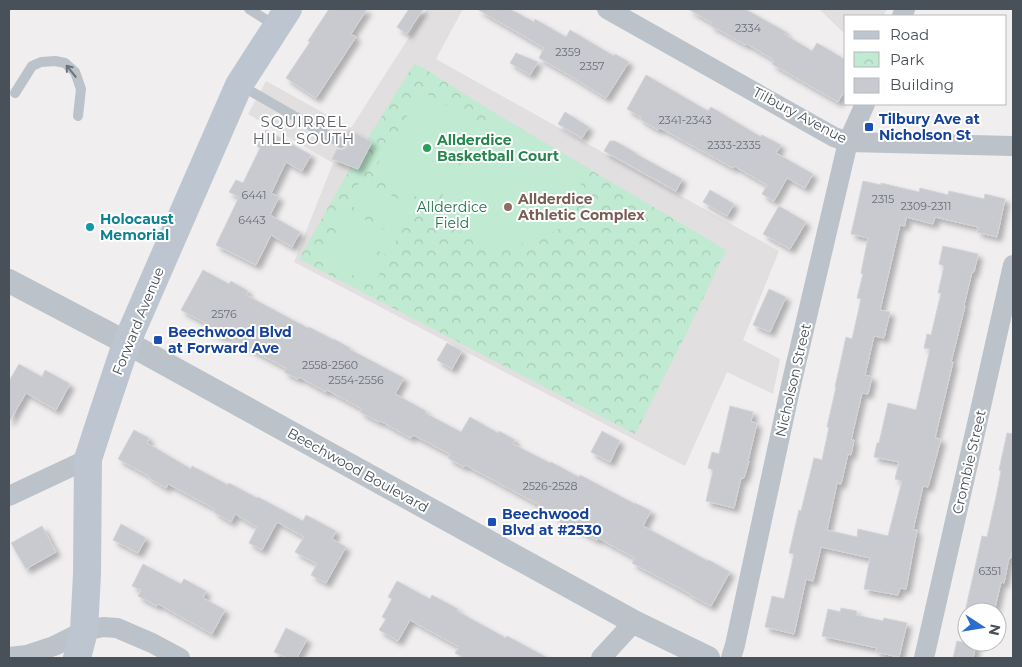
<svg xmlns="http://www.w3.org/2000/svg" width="1022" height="667" viewBox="0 0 1022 667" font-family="Montserrat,sans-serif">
<defs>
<pattern id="park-crowns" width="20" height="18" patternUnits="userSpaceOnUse" patternTransform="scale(1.25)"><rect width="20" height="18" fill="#c0ead1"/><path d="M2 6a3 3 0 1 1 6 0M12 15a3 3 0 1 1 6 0" fill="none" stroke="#a6cab6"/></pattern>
<filter id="shadow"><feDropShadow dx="4.5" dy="4.5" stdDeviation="2.5" flood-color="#0004"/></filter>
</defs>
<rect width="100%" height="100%" fill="#f0eeee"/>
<g fill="#e1dfdf">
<polygon points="427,9 463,9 436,59 779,251 743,340 780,359 773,394 727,372 685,466 294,262 333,163 248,114 266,81 351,128"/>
<polygon points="819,9 887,9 883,16 846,16 846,35"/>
</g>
<polygon fill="url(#park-crowns)" points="414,64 422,67 493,112 726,250 687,332 635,434 299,259 359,153"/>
<g fill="#c0ead1">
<polygon points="422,91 480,126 431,206 374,170"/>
<polygon points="493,112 589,169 558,230 496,253 431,215"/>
<polygon points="361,179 414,208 401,233 348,204"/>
<polygon points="345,209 398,237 388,256 335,228"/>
<polygon points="333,232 386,261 373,286 320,257"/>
</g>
<g fill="#c9cad0" stroke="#d2d4d9" filter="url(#shadow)">
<polygon points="329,9 367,9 351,34 356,37 316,98 286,78 310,42 308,41"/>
<polygon points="409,9 423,9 407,34 397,27"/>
<polygon points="477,9 510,9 534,22 535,19 566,37 570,30 614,56 615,54 629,62 606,98 574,78 539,58 544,48"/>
<polygon points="688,9 745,9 786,32 784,34 812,51 817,43 846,60 846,88 838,102 772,64 774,60 747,44 746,45 710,25 712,23"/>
<polygon points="516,53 538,62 530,75 510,63"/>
<polygon points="646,75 708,111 711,107 761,137 762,135 781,145 776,153 813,174 805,188 787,178 774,201 762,194 767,185 734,166 733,168 660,128 658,130 640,119 641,117 627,109"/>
<polygon points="565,112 589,127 582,138 558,124"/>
<polygon points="266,130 311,155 302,171 286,162 271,193 279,197 270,215 300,232 292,247 271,235 256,265 216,245 239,197 229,192 236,180 243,183 260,148 257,146"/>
<polygon points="349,130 372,142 358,169 332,159 337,149 342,150 347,147 348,142 345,137"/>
<polygon points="610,141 615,141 636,153 636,154 682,179 676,191 604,151"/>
<polygon points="863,181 881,185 881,183 919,192 920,188 948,195 949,191 984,199 985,194 1005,199 997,237 977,232 978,227 935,217 933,224 906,217 905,226 900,225 880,310 890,312 884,338 874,336 865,375 872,377 868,394 862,393 851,440 854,440 851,455 848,454 841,484 837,483 827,530 857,537 858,529 888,536 902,481 895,479 899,462 874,457 877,443 879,443 888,403 916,410 930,349 924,348 927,334 931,335 941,293 938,293 944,266 939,264 943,246 978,254 974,272 972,272 964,305 965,306 951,362 953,362 935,438 941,439 928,487 923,486 913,530 917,530 906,589 900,588 898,595 864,589 870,558 821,547 813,581 806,579 794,634 765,627 772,596 784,599 794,554 789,553 799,510 801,511 814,458 822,460 829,427 827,427 836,387 835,387 846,337 852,339 861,299 857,298 863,274 861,273 868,238 851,234"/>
<polygon points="710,190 734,204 727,216 703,202"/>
<polygon points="779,206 806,222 790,249 763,234"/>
<polygon points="203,270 229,284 231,281 248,291 246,295 308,328 309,327 334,340 334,339 350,348 349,349 404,378 395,394 426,411 425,413 461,432 470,417 498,433 499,431 515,440 513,444 550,463 551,462 579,477 580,475 635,504 635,503 651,511 643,526 708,561 709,560 730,572 711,606 690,595 690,594 632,563 635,558 598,538 597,540 572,527 571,528 556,520 558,515 465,465 464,467 448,458 450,454 413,435 411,438 380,421 379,422 360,412 362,409 327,390 326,392 299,377 298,379 284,372 286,368 250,349 224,335 222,337 205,328 207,324 181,310"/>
<polygon points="769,289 786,297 770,332 753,325"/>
<polygon points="447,343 462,351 452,369 437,360"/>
<polygon points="19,364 42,377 45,370 70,384 56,410 26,393 9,422 9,381"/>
<polygon points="730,406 753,412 751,422 757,423 748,461 749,461 744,478 741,478 734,508 706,501 713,470 708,468 712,452 719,454"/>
<polygon points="134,430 149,438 147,443 191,469 192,466 228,485 229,483 257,498 258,497 303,521 306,515 336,531 332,539 346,547 326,583 311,575 317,564 295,552 304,537 277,522 262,550 249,543 257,527 235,514 231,522 214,512 215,509 168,484 166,488 148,477 149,476 118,459"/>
<polygon points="602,431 620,441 610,462 591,452"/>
<polygon points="1007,433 1013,434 1013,548 1011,558 1009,558 1004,583 1001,582 994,612 965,612 982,536 987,537 996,497 1001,471 999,470"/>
<polygon points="121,524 146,538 138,553 113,540"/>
<polygon points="42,526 56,552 26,569 11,543"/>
<polygon points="143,564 181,584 184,579 206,591 203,598 225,610 212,634 158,604 157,606 138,596 141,590 132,586"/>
<polygon points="397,581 430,599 432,595 458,609 457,611 506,638 507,636 548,658 464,658 455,653 459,647 410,620 398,641 379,630 386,619 382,617 392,599 388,597"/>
<polygon points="841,608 857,611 856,615 883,621 884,618 907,623 899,657 876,652 877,648 822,636 828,609 840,612"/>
<polygon points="286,628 307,639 297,658 287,658 274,652"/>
<polygon points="957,641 976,645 973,658 953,658"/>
</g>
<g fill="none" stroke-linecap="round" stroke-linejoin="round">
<g stroke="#bbc2c9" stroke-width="10">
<polyline points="249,9 276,26"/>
<polyline points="240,85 341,143"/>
<polyline points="15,93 32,66 41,62 55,61 65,63 75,72 81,89 78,116"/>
</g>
<g stroke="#bbc2c9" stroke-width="20">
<polyline points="607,9 834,137 848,142 1013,146"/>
<polyline points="902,16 905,9"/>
<polyline points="9,496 88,459"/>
<polyline points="9,657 27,655 54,646 84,631 103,627 117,628 152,643 180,658"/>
<polyline points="601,658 634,622"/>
<polyline points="731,658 735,645 791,385 844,159 848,142 865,104"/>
<polyline points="924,658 1013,265"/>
</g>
<polyline stroke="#bbc2c9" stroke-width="24" points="9,281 142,351 634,622 708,658"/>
<polyline stroke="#bdc6d0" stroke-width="28" points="77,658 84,631 87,574 88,459 100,422 126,344 239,85 288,9"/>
</g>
<defs><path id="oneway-shaft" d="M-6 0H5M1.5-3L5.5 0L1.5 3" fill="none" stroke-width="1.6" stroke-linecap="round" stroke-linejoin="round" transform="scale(1.25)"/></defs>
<use stroke="#6a727b" href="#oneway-shaft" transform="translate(71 71) rotate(-129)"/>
<g fill="#1a4fb4" stroke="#fff" stroke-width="2">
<rect x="864" y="122" width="10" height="10" rx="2.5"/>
<rect x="153" y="335" width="10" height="10" rx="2.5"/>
<rect x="487" y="517" width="10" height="10" rx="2.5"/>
</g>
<circle fill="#2e9e5b" stroke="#fff" stroke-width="2" cx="427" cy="148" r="5"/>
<circle fill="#8d6e63" stroke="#fff" stroke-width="2" cx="508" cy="207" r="5"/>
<circle fill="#0f9aa8" stroke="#fff" stroke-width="2" cx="90" cy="227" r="5"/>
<g text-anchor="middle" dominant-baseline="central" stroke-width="4" stroke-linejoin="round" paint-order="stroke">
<g font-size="11" fill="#686e77">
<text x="748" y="28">2334</text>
<text x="568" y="52">2359</text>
<text x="592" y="66">2357</text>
<text x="685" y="120">2341-2343</text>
<text x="734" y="145">2333-2335</text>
<text x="254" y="195">6441</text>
<text x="883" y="199">2315</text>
<text x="926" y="206">2309-2311</text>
<text x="252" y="220">6443</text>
<text x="224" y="314">2576</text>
<text x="330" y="365">2558-2560</text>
<text x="356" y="380">2554-2556</text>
<text x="550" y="486">2526-2528</text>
<text x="990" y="571">6351</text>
</g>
<g font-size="14" fill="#485059" stroke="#fff">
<text transform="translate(800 115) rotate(28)">Tilbury Avenue</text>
<text transform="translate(138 321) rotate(-68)">Forward Avenue</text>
<text transform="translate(793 380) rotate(-77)">Nicholson Street</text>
<text transform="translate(969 462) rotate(-77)">Crombie Street</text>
<text transform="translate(358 470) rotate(29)">Beechwood Boulevard</text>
</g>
<g font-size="14" font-weight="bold" fill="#164399" stroke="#fff" text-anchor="start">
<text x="879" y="119">Tilbury Ave at<tspan x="879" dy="16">Nicholson St</tspan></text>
<text x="168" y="332">Beechwood Blvd<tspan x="168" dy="16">at Forward Ave</tspan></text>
<text x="502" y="514">Beechwood<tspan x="502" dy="16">Blvd at #2530</tspan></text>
</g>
<g font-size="14" font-weight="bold" fill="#27864d" stroke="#fff" text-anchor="start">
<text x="437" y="140">Allderdice<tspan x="437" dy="16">Basketball Court</tspan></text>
</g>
<g font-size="14" font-weight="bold" fill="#785e54" stroke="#fff" text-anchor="start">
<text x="518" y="199">Allderdice<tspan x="518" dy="16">Athletic Complex</tspan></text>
</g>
<g font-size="14" fill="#20734c" stroke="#fff">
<text x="452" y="207">Allderdice<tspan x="452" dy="16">Field</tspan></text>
</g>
<g font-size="14" font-weight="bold" fill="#0d838f" stroke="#fff" text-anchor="start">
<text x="100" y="219">Holocaust<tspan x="100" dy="16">Memorial</tspan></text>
</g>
<g font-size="15" letter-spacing="1" fill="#5b5e62" stroke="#fff">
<text x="304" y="121">SQUIRREL<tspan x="304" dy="17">HILL SOUTH</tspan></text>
</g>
</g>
<rect width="1022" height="667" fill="none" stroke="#485059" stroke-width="20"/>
<rect x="844" y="15" width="162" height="90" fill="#ffffff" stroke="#b6b9bd"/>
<rect x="854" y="31" width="25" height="8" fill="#bdc6d0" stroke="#b6b9bd"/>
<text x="890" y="40" font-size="15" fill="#485059">Road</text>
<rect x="854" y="52" width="25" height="15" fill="url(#park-crowns)" stroke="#b6b9bd"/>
<text x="890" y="65" font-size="15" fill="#485059">Park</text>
<rect x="854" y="78" width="25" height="15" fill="#c9cad0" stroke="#b6b9bd"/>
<text x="890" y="90" font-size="15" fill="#485059">Building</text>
<g transform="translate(982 627) rotate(102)"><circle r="24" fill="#ffffff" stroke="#b6b9bd"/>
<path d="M0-4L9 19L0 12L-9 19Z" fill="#2b6dcd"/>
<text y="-8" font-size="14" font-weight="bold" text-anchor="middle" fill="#485059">N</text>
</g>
</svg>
